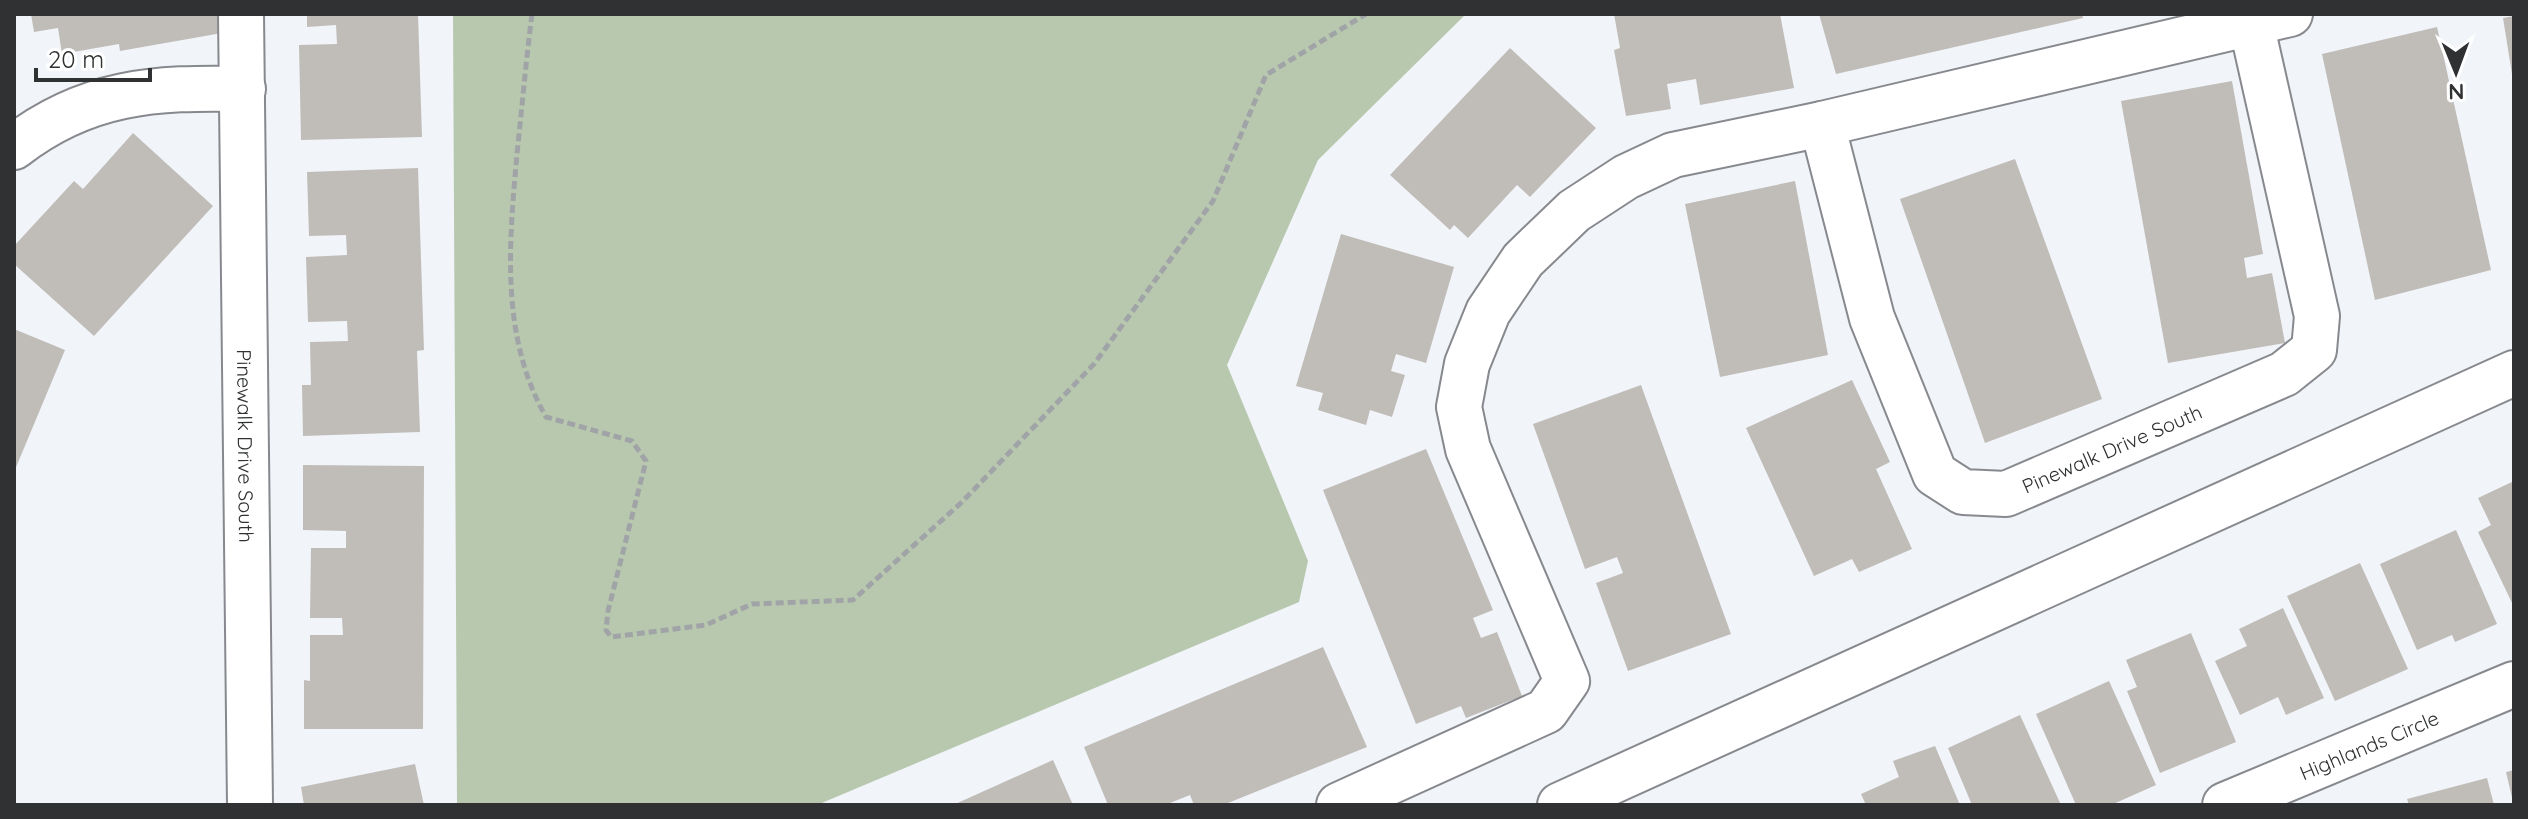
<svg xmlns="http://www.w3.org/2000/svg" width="2528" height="819" viewBox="0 0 2528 819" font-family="Quicksand,sans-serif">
<rect width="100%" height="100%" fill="#f1f4f9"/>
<polygon fill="#b8c8af" points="453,14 1466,14 1318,160 1227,365 1308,561 1299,602 817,805 457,805"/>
<g fill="#c0bdb9">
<polygon points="31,14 219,14 222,33 120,51 119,44 62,54 58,28 34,32"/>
<polygon points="307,14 418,14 422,137 301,140 299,45 337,44 336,25 307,27"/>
<polygon points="1614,14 1780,14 1794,88 1700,105 1696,79 1667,84 1671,109 1626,116 1614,50 1620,48"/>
<polygon points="1819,14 2082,14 2083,18 1836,74"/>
<polygon points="2514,16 2514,74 2512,74 2503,18"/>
<polygon points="2437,27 2491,270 2375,300 2322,54"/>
<polygon points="1510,48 1596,128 1530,197 1517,185 1468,238 1454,225 1450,230 1390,175"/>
<polygon points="2232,81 2263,254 2244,258 2247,278 2272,273 2285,343 2168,363 2121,101"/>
<polygon points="133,133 213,206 94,336 14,264 14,246 74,181 83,189"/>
<polygon points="2015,159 2102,399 1985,443 1900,199"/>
<polygon points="418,168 424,350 417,351 420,432 303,436 302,385 311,385 310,342 348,341 347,321 308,322 306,257 347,255 346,235 309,236 307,172"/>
<polygon points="1795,181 1828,355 1720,377 1685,204"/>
<polygon points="1341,234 1454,267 1426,363 1396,354 1391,371 1405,375 1392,417 1370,410 1366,425 1318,410 1323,393 1296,386"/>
<polygon points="14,329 65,350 14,472"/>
<polygon points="1852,380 1890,462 1876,469 1912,549 1859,572 1852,559 1814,576 1746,428"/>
<polygon points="1641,385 1731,634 1628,671 1596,583 1623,573 1617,557 1585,569 1533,424"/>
<polygon points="1426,449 1493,610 1473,618 1481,638 1497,632 1522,696 1466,718 1461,706 1416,724 1323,490"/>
<polygon points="303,465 424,466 423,729 304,729 304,680 310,681 310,635 343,635 342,618 310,618 311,548 346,548 346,531 303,530"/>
<polygon points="2514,481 2514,607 2478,532 2491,525 2478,498"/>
<polygon points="2456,530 2497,624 2455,642 2452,635 2417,650 2380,564"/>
<polygon points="2360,563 2408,669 2335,701 2287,596"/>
<polygon points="2283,608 2324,698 2286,715 2278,697 2240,715 2215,661 2247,646 2239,629"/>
<polygon points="2191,633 2236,742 2160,773 2127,691 2137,687 2126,660"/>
<polygon points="1323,647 1367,747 1223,805 1194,805 1190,795 1165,805 1108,805 1084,747"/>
<polygon points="2109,681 2156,785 2111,805 2076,805 2036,714"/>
<polygon points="2020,715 2061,805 1972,805 1948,748"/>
<polygon points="1935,746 1960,805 1866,805 1861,794 1899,777 1893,761"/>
<polygon points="1053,760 1073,805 953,805"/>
<polygon points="415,764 424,805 304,805 301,787"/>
<polygon points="2514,770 2514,802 2513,802 2506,772"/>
<polygon points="2487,778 2494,805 2409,805 2407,799"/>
</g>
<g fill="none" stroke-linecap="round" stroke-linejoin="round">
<g stroke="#87898e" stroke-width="48">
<g id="street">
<path id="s1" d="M241,14L250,805"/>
<path id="s2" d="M1822,124L1872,318L1935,474L1963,492L2006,494L2284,374L2314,350L2317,316L2251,23"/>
<path d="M14,147C86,91 155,87 243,89"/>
<polyline points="1339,805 1546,711 1567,681 1468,449 1459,407 1467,364 1488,312 1523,260 1574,211 1626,177 1673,155 1822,124 2290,14"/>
<polyline points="1560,805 2514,373"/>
<path id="s3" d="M2225,805L2514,684"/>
</g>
</g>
<path stroke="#a1a4a7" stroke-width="5" stroke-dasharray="8 4" stroke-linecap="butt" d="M532,14C526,61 522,107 517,154C509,243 500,336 546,417L632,441L646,461L608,611L606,630L611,637L706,625L752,604L853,600L962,502L1094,364L1213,201L1266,75L1366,14"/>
<use href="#street" stroke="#fff" stroke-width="44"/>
</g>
<g text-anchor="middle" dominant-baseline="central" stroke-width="8" stroke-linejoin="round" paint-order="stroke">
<g font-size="20" fill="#2f3132" stroke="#fff">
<text stroke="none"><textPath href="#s1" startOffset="432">Pinewalk Drive South</textPath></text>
<text stroke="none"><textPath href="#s2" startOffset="560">Pinewalk Drive South</textPath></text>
<text stroke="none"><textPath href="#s3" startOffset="156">Highlands Circle</textPath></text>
</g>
</g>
<rect width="2528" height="819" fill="none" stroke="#2f3132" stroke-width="32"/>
<g transform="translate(2456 72) rotate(179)" stroke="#ffffff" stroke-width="6" paint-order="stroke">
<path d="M0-6L14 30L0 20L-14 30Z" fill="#2f3132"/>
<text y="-12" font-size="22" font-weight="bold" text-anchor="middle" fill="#2f3132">N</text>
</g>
<path d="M36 68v12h114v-12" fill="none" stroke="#2f3132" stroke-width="4"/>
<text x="48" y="68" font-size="24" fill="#2f3132" stroke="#ffffff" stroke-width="6" paint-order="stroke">20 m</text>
</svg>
